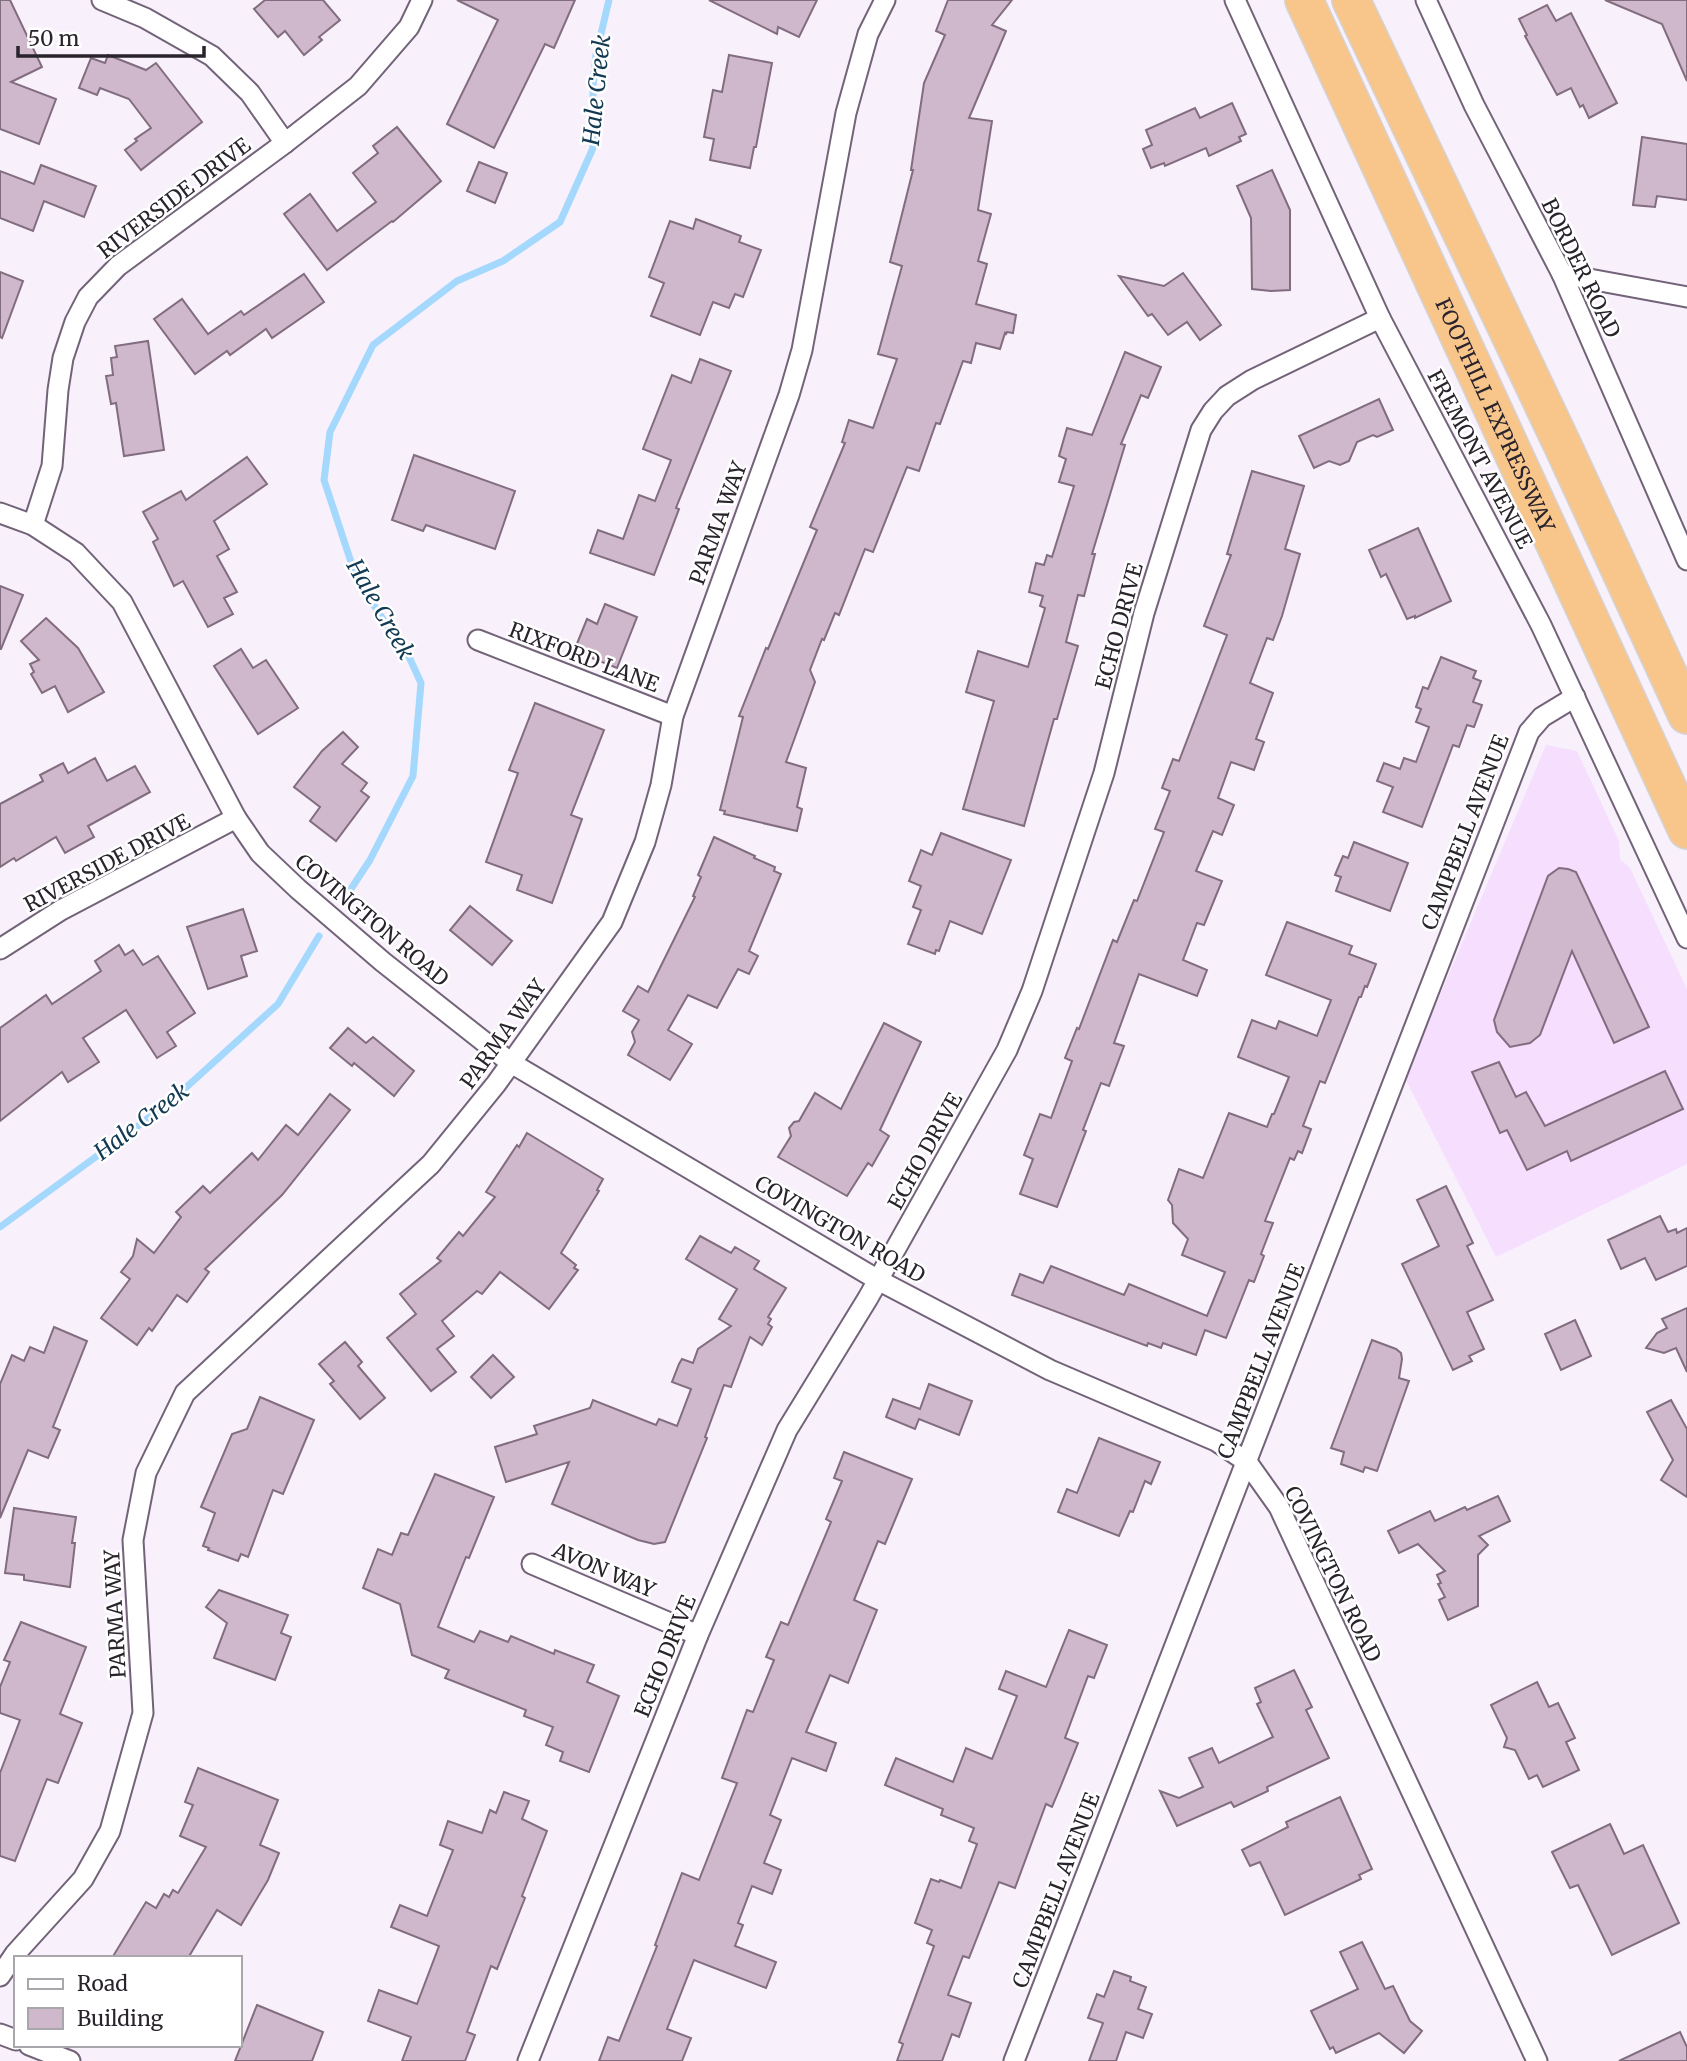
<svg xmlns="http://www.w3.org/2000/svg" width="1687" height="2061" viewBox="0 0 1687 2061" font-family="Merriweather,serif">
<rect width="100%" height="100%" fill="#f8f1fb"/>
<polygon fill="#f5defe" points="1546,745 1577,751 1619,841 1620,859 1630,868 1687,989 1687,1164 1496,1257 1405,1078"/>
<g fill="none" stroke-linecap="round" stroke-linejoin="round">
<g stroke="#a4d8fd" stroke-width="7">
<polyline points="343,901 370,860 413,776 421,683 405,648 388,627 360,584 354,571 324,480 330,432 373,345 457,281 503,261 560,222 593,148 593,85 596,55 609,0"/>
<polyline points="0,1227 142,1123 181,1092 278,1004 319,936"/>
</g>
</g>
<g fill="#cfb7cc" stroke="#826c7f" stroke-width="2">
<polygon points="0,0 10,0 42,67 11,82 56,99 39,144 0,129"/>
<polygon points="265,0 323,0 340,20 319,37 322,40 304,55 285,31 278,37 254,9"/>
<polygon points="457,0 575,0 554,48 545,44 494,148 447,124 498,20"/>
<polygon points="709,0 817,0 799,37 778,27 777,34"/>
<polygon points="948,0 1012,0 992,25 1006,31 969,118 992,121 978,210 991,214 978,261 987,264 976,304 1016,315 1013,333 1007,332 1006,334 1005,333 1000,349 976,343 971,363 963,361 940,424 936,423 919,471 907,467 873,552 865,549 839,615 835,613 824,640 822,639 810,670 815,682 786,762 806,768 797,807 802,809 797,831 724,814 725,811 720,810 743,717 739,716 766,648 768,649 817,530 810,527 845,443 842,442 849,420 873,428 897,359 878,354 902,266 890,262 913,170 911,170 924,83 945,35 936,31"/>
<polygon points="1605,0 1687,0 1687,81 1662,24"/>
<polygon points="1547,5 1556,21 1571,13 1617,103 1589,118 1583,105 1580,107 1571,88 1557,95 1525,36 1527,35 1519,19"/>
<polygon points="108,55 146,70 156,63 202,122 141,170 125,150 137,141 135,139 151,128 129,99 100,88 97,95 79,88 91,58 105,63"/>
<polygon points="729,55 772,63 756,147 754,147 750,168 710,160 714,139 704,137 713,90 722,92"/>
<polygon points="1232,103 1246,134 1239,137 1241,141 1209,156 1206,148 1165,166 1164,163 1151,168 1143,149 1152,145 1146,130 1195,108 1200,118"/>
<polygon points="397,127 441,181 393,222 392,221 327,270 284,214 310,194 337,231 376,202 353,173 378,153 373,146"/>
<polygon points="1642,137 1687,144 1687,200 1657,196 1655,207 1633,205"/>
<polygon points="479,162 507,173 495,203 467,191"/>
<polygon points="41,165 96,186 84,217 44,201 33,231 0,218 0,171 34,184"/>
<polygon points="1272,170 1290,210 1290,290 1271,291 1252,289 1251,218 1237,186"/>
<polygon points="696,219 741,236 739,242 761,250 743,297 735,294 729,308 713,302 700,335 651,316 664,283 649,277 670,221 693,229"/>
<polygon points="0,272 23,281 2,338 0,337"/>
<polygon points="1183,273 1221,325 1200,340 1187,322 1168,335 1152,314 1148,316 1119,276 1164,286"/>
<polygon points="304,274 324,302 272,338 266,329 230,355 227,351 195,374 154,319 182,299 208,334 241,311 244,315"/>
<polygon points="148,341 164,450 124,456 116,403 111,404 106,376 113,375 111,358 117,357 115,346"/>
<polygon points="1125,352 1161,367 1148,398 1141,395 1121,444 1125,445 1092,554 1095,554 1084,596 1078,595 1066,642 1078,646 1057,719 1054,719 1024,826 963,809 994,701 966,692 978,651 1028,667 1045,608 1040,606 1043,596 1029,592 1036,563 1044,565 1047,555 1052,557 1074,486 1059,482 1066,459 1059,456 1067,428 1092,435"/>
<polygon points="700,359 731,371 676,508 679,509 654,575 590,553 598,530 623,539 639,495 655,501 671,460 643,449 672,375 691,383"/>
<polygon points="1379,399 1393,430 1377,437 1373,435 1357,442 1349,461 1340,465 1329,461 1314,468 1299,436"/>
<polygon points="414,455 515,491 495,549 426,525 423,531 392,520"/>
<polygon points="247,457 267,484 214,521 229,549 217,556 237,592 224,598 233,614 208,627 183,581 174,586 153,542 158,539 143,512 181,491 186,500"/>
<polygon points="1252,471 1304,486 1285,549 1300,554 1282,616 1273,640 1267,638 1250,683 1273,693 1256,739 1264,742 1254,770 1231,762 1218,798 1234,805 1222,835 1213,831 1196,871 1222,881 1204,925 1197,923 1183,960 1207,970 1197,996 1139,974 1114,1043 1124,1046 1109,1086 1101,1083 1083,1130 1086,1131 1057,1207 1020,1194 1033,1159 1024,1155 1040,1114 1051,1118 1072,1061 1065,1058 1077,1028 1079,1029 1113,940 1117,942 1134,900 1137,901 1164,832 1155,829 1170,791 1162,788 1173,759 1179,761 1227,635 1204,626 1231,555 1227,554"/>
<polygon points="1418,528 1451,601 1415,618 1415,616 1407,619 1386,574 1381,577 1369,550"/>
<polygon points="0,586 23,595 1,649 0,649"/>
<polygon points="605,604 637,617 617,668 574,651 587,619 597,624"/>
<polygon points="46,618 78,648 104,692 68,712 55,686 42,693 31,674 34,672 30,664 39,660 21,641"/>
<polygon points="241,649 253,668 266,660 298,708 258,734 214,666"/>
<polygon points="1441,657 1476,671 1473,678 1481,681 1473,702 1482,705 1474,727 1467,725 1459,747 1453,745 1422,827 1383,812 1393,787 1377,781 1384,763 1400,769 1404,758 1416,762 1429,727 1416,722 1421,709 1416,707 1423,687 1428,689"/>
<polygon points="535,703 604,730 571,815 582,819 552,903 517,890 522,875 486,862 518,773 509,770"/>
<polygon points="343,732 358,747 342,764 367,783 361,791 369,797 336,841 310,821 320,807 294,787 322,751"/>
<polygon points="95,758 107,781 135,766 150,792 88,826 94,837 65,853 56,837 16,861 14,858 0,867 0,804 43,781 40,775 63,763 68,773"/>
<polygon points="941,833 1011,860 982,934 950,921 939,951 936,950 935,954 908,944 921,910 913,907 921,886 909,881 921,850 932,855"/>
<polygon points="714,837 755,856 754,858 775,867 774,871 781,874 749,951 758,956 749,974 738,969 717,1008 688,995 668,1030 692,1044 670,1080 628,1055 635,1042 632,1032 639,1020 623,1011 638,986 648,992 695,897 693,896 701,877 698,875"/>
<polygon points="1354,842 1408,863 1390,911 1336,891 1341,877 1335,875 1343,856 1348,858"/>
<polygon points="1559,868 1568,869 1576,872 1649,1027 1614,1043 1572,951 1540,1035 1530,1043 1510,1047 1497,1032 1494,1020 1548,876"/>
<polygon points="470,906 512,941 492,965 450,930"/>
<polygon points="243,909 257,951 241,956 247,976 208,989 187,927"/>
<polygon points="1287,922 1352,946 1349,954 1376,964 1367,987 1365,986 1361,997 1359,997 1325,1083 1320,1081 1303,1126 1311,1129 1302,1153 1298,1151 1294,1160 1290,1158 1265,1221 1273,1223 1261,1254 1264,1256 1254,1282 1249,1280 1226,1338 1205,1330 1196,1355 1163,1343 1161,1348 1148,1343 1147,1346 1012,1295 1020,1274 1043,1283 1051,1266 1124,1295 1129,1284 1207,1316 1225,1272 1182,1255 1188,1239 1173,1223 1172,1205 1168,1200 1179,1169 1203,1178 1229,1113 1267,1127 1272,1114 1274,1114 1289,1077 1238,1057 1252,1020 1276,1029 1279,1021 1317,1036 1331,1000 1266,975"/>
<polygon points="119,945 125,955 133,950 143,965 158,956 195,1013 167,1032 176,1046 157,1058 126,1010 83,1038 99,1062 68,1082 62,1072 0,1121 0,1028 46,995 52,1004 101,971 95,961"/>
<polygon points="884,1023 921,1042 880,1130 889,1136 872,1166 868,1163 847,1196 778,1157 791,1136 789,1128 794,1122 799,1121 815,1093 841,1109"/>
<polygon points="348,1028 366,1043 373,1037 414,1071 394,1096 354,1063 352,1066 330,1048"/>
<polygon points="1499,1062 1516,1097 1526,1092 1545,1126 1665,1071 1683,1109 1571,1161 1567,1151 1527,1170 1507,1130 1500,1133 1472,1072"/>
<polygon points="330,1094 350,1110 282,1195 205,1269 209,1272 187,1302 177,1295 152,1331 149,1328 137,1345 101,1318 130,1279 121,1272 133,1256 137,1239 154,1253 181,1217 176,1212 203,1186 210,1193 252,1153 258,1160 286,1125 298,1135"/>
<polygon points="527,1133 603,1179 597,1190 599,1191 561,1253 576,1265 574,1268 578,1270 549,1309 500,1272 482,1294 477,1291 442,1321 454,1336 437,1349 456,1372 431,1391 387,1338 416,1314 400,1294 441,1261 437,1258 459,1232 463,1236 495,1197 486,1192 517,1145 519,1147"/>
<polygon points="1446,1186 1473,1243 1467,1246 1493,1300 1467,1312 1484,1349 1469,1356 1472,1361 1453,1370 1402,1264 1439,1246 1417,1200"/>
<polygon points="1660,1216 1668,1232 1676,1229 1677,1233 1687,1228 1687,1266 1656,1280 1645,1258 1621,1269 1608,1240"/>
<polygon points="700,1236 731,1253 735,1247 759,1261 754,1269 786,1288 768,1317 771,1319 768,1324 772,1327 762,1345 750,1337 731,1387 724,1385 705,1437 707,1438 665,1542 654,1544 638,1540 552,1504 569,1462 506,1482 495,1447 537,1434 534,1426 590,1408 593,1400 656,1425 659,1419 677,1426 691,1389 672,1382 679,1364 682,1359 693,1363 698,1349 731,1326 719,1319 737,1289 686,1259"/>
<polygon points="1687,1308 1687,1372 1676,1348 1664,1353 1646,1348 1657,1333 1667,1328 1662,1319"/>
<polygon points="1575,1320 1591,1356 1561,1370 1545,1334"/>
<polygon points="54,1327 87,1341 53,1427 60,1430 48,1458 28,1450 0,1518 0,1384 12,1355 24,1361 30,1347 44,1353"/>
<polygon points="1372,1340 1396,1349 1401,1353 1402,1359 1399,1378 1409,1381 1377,1471 1365,1467 1363,1472 1341,1464 1344,1452 1331,1448"/>
<polygon points="345,1342 362,1362 358,1366 385,1398 360,1419 330,1384 334,1381 319,1364"/>
<polygon points="493,1355 514,1377 491,1398 471,1377"/>
<polygon points="929,1384 972,1401 959,1435 919,1419 915,1429 886,1417 893,1399 920,1409"/>
<polygon points="260,1397 314,1420 283,1494 273,1490 248,1557 241,1554 238,1561 208,1550 209,1548 203,1546 215,1513 201,1507 232,1434 247,1429"/>
<polygon points="1671,1400 1687,1429 1687,1497 1661,1480 1673,1460 1647,1412"/>
<polygon points="1099,1438 1160,1462 1151,1484 1145,1481 1133,1512 1130,1511 1119,1536 1058,1512 1067,1489 1077,1493"/>
<polygon points="844,1452 912,1479 885,1544 878,1541 854,1600 877,1610 848,1683 830,1675 806,1732 836,1743 826,1771 792,1758 770,1815 781,1820 764,1863 781,1870 772,1894 752,1886 738,1923 743,1925 735,1946 776,1962 766,1988 694,1960 667,2029 691,2038 682,2061 599,2061 608,2037 619,2041 657,1946 655,1945 682,1873 699,1880 737,1783 722,1778 747,1710 753,1712 774,1660 766,1657 781,1622 788,1625 831,1522 826,1519 842,1481 834,1478"/>
<polygon points="435,1474 494,1497 469,1558 466,1557 438,1627 474,1642 480,1631 508,1642 511,1636 554,1654 555,1650 594,1665 587,1682 619,1696 589,1772 560,1761 563,1752 546,1745 553,1727 524,1716 526,1710 445,1678 449,1670 412,1655 400,1604 363,1588 378,1549 392,1555 401,1533 408,1535"/>
<polygon points="1498,1496 1510,1521 1479,1536 1488,1545 1478,1555 1478,1606 1448,1620 1439,1600 1445,1597 1438,1584 1441,1583 1437,1575 1445,1571 1418,1544 1399,1553 1388,1531 1430,1511 1435,1521 1465,1507 1467,1510"/>
<polygon points="14,1508 76,1517 72,1543 75,1543 70,1587 24,1580 24,1575 5,1573"/>
<polygon points="219,1590 288,1615 281,1633 291,1637 275,1680 214,1658 227,1623 206,1607"/>
<polygon points="21,1622 86,1647 60,1714 82,1723 58,1783 47,1779 15,1861 0,1856 0,1773 20,1720 0,1713 0,1687 10,1662 4,1660"/>
<polygon points="1069,1630 1107,1645 1094,1678 1088,1676 1065,1738 1078,1743 1060,1788 1052,1807 1046,1804 1015,1888 999,1882 969,1958 963,1956 948,1995 971,2003 959,2037 952,2034 942,2061 897,2061 903,2044 899,2042 934,1946 927,1943 932,1930 915,1923 931,1879 939,1882 940,1880 961,1888 977,1844 969,1841 974,1828 941,1815 943,1809 885,1785 896,1758 953,1782 966,1748 992,1759 1017,1696 999,1689 1006,1671 1046,1687"/>
<polygon points="1294,1670 1312,1707 1306,1710 1329,1758 1267,1787 1268,1791 1234,1807 1231,1802 1177,1826 1160,1791 1179,1798 1203,1787 1189,1758 1212,1748 1219,1763 1273,1737 1257,1704 1261,1702 1255,1688"/>
<polygon points="1537,1682 1549,1707 1558,1703 1575,1738 1566,1742 1579,1770 1543,1787 1537,1775 1529,1779 1515,1750 1504,1747 1507,1738 1491,1705"/>
<polygon points="198,1768 278,1800 260,1845 279,1853 268,1880 241,1925 217,1910 188,1958 112,1958 146,1902 156,1908 164,1894 169,1897 173,1890 178,1893 206,1847 180,1836 193,1805 185,1802"/>
<polygon points="504,1792 529,1801 522,1819 547,1831 522,1896 525,1898 497,1969 491,1966 467,2032 475,2035 465,2061 402,2061 411,2037 368,2021 379,1990 417,2004 439,1946 391,1927 400,1905 427,1916 453,1850 440,1845 448,1821 482,1833 490,1810 496,1813"/>
<polygon points="1340,1797 1372,1869 1359,1875 1361,1879 1285,1915 1260,1862 1250,1866 1242,1850 1288,1827 1286,1822"/>
<polygon points="1610,1824 1624,1854 1643,1845 1679,1923 1612,1955 1578,1885 1570,1888 1552,1852"/>
<polygon points="1362,1942 1385,1989 1393,1986 1410,2021 1422,2031 1404,2053 1379,2033 1336,2053 1333,2047 1330,2049 1311,2011 1358,1989 1340,1952"/>
<polygon points="1114,1971 1131,1977 1130,1981 1146,1987 1138,2009 1152,2014 1143,2038 1126,2032 1116,2061 1089,2061 1103,2023 1088,2018 1097,1994 1104,1997"/>
<polygon points="257,2005 323,2032 312,2061 235,2061"/>
<polygon points="1680,2032 1687,2047 1687,2061 1619,2061"/>
</g>
<g fill="none" stroke-linecap="round" stroke-linejoin="round">
<g stroke="#726379" stroke-width="23">
<g id="street">
<polyline points="102,0 145,18 212,56 250,93 285,143"/>
<polyline points="1235,0 1380,318 1541,625 1687,938"/>
<polyline points="1426,0 1474,105 1562,274 1687,560"/>
<polyline points="1562,274 1687,297"/>
<polyline points="0,513 33,525 76,553 122,602 236,818 260,853 298,889 383,962 511,1063 878,1280 1050,1370 1216,1441 1247,1462 1279,1507 1537,2061"/>
<polyline points="33,525 52,466 58,390 63,358 75,322 88,297 118,266 285,143 358,86 409,27 422,0"/>
<polyline points="478,640 673,716"/>
<polyline points="0,949 61,910 236,818"/>
<polyline points="532,1564 698,1635"/>
<polyline points="0,1976 15,1954 83,1879 110,1831 143,1713 133,1540 146,1473 185,1393 431,1164 496,1084 612,922 645,842 661,785 673,716 789,395 802,350 846,113 868,34 885,0"/>
<polyline points="0,2034 16,2040"/>
<polyline points="29,2045 70,2061"/>
<polyline points="528,2061 698,1635 787,1430 868,1298 1007,1050 1032,991 1104,773 1144,613 1201,430 1213,411 1227,396 1252,380 1380,318"/>
<polyline points="1014,2061 1529,732 1542,717 1575,697"/>
</g>
</g>
<g stroke="#d4d3d5" stroke-width="40">
<g id="highway">
<path id="s1" d="M1304,0L1687,830"/>
<polyline points="1351,0 1562,444 1687,715"/>
</g>
</g>
<use href="#street" stroke="#fff" stroke-width="19"/>
<use href="#highway" stroke="#f8c58b" stroke-width="37"/>
</g>
<g text-anchor="middle" dominant-baseline="central" stroke-width="5" stroke-linejoin="round" paint-order="stroke">
<g font-size="21" fill="#29232c" stroke="#fff">
<text transform="translate(174 198) rotate(-37)">RIVERSIDE DRIVE</text>
<text transform="translate(1581 268) rotate(64)">BORDER ROAD</text>
<text stroke="none"><textPath href="#s1" startOffset="457">FOOTHILL EXPRESSWAY</textPath></text>
<text transform="translate(1480 459) rotate(62)">FREMONT AVENUE</text>
<text transform="translate(718 523) rotate(-70)">PARMA WAY</text>
<text transform="translate(1119 626) rotate(-75)">ECHO DRIVE</text>
<text transform="translate(584 657) rotate(21)">RIXFORD LANE</text>
<text transform="translate(1465 832) rotate(-69)">CAMPBELL AVENUE</text>
<text transform="translate(107 863) rotate(-28)">RIVERSIDE DRIVE</text>
<text transform="translate(372 920) rotate(40)">COVINGTON ROAD</text>
<text transform="translate(503 1034) rotate(-54)">PARMA WAY</text>
<text transform="translate(925 1151) rotate(-61)">ECHO DRIVE</text>
<text transform="translate(840 1229) rotate(30)">COVINGTON ROAD</text>
<text transform="translate(1261 1361) rotate(-69)">CAMPBELL AVENUE</text>
<text transform="translate(604 1570) rotate(23)">AVON WAY</text>
<text transform="translate(1333 1574) rotate(64)">COVINGTON ROAD</text>
<text transform="translate(115 1614) rotate(-93)">PARMA WAY</text>
<text transform="translate(665 1656) rotate(-68)">ECHO DRIVE</text>
<text transform="translate(1056 1890) rotate(-69)">CAMPBELL AVENUE</text>
</g>
<g font-size="23" font-style="italic" fill="#133a53" stroke="#fff">
<text transform="translate(596 90) rotate(-84)">Hale Creek</text>
<text transform="translate(381 609) rotate(60)">Hale Creek</text>
<text transform="translate(141 1121) rotate(-37)">Hale Creek</text>
</g>
</g>
<rect x="14" y="1956" width="228" height="91" fill="#ffffff" stroke="#a9a7ab" stroke-width="2"/>
<rect x="28" y="1979" width="35" height="10" fill="#ffffff" stroke="#a9a7ab" stroke-width="2"/>
<text x="77" y="1991" font-size="21" fill="#29232c">Road</text>
<rect x="28" y="2008" width="35" height="21" fill="#cfb7cc" stroke="#a9a7ab" stroke-width="2"/>
<text x="77" y="2026" font-size="21" fill="#29232c">Building</text>
<path d="M18 46v10h186v-10" fill="none" stroke="#29232c" stroke-width="3.5"/>
<text x="28" y="46" font-size="21" fill="#29232c" stroke="#ffffff" stroke-width="5" paint-order="stroke">50 m</text>
</svg>
